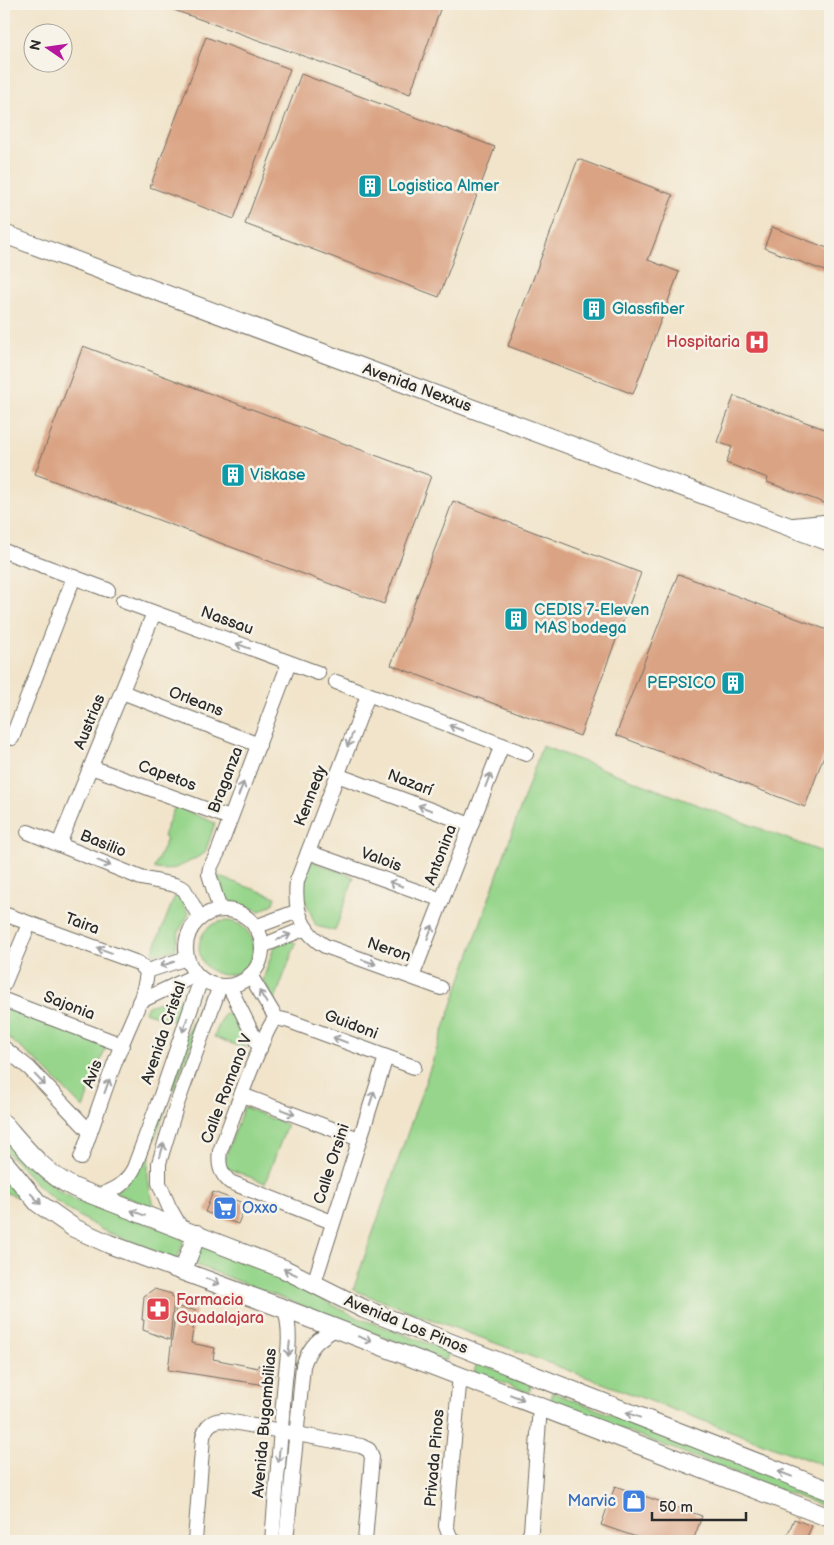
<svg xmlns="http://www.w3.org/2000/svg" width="834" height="1545" viewBox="0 0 834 1545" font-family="'Balsamiq Sans',sans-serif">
<rect width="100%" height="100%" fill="#f7f3e8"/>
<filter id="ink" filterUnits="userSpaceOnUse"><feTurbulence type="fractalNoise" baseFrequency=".02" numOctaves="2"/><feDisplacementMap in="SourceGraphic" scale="10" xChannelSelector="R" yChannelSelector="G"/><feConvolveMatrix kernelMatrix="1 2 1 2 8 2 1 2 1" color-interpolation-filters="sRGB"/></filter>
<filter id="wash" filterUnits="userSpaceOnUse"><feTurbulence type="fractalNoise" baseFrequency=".0096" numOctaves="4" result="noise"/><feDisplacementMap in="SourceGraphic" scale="20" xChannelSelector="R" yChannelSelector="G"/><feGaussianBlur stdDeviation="1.12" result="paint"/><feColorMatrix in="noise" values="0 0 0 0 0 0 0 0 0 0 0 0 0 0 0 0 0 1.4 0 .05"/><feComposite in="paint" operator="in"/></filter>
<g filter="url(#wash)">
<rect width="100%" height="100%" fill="#f1e4ca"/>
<g fill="#96d58b" stroke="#60805b">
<polygon points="542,746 830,855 830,1468 353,1290"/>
<path d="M175,806L215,823L205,853C190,861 171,875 154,868L167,839L163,836Z"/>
<polygon points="311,861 354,877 335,931 316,926 300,888"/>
<polygon points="217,876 276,897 273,904 260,911 225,899"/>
<polygon points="176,893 189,914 179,931 175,950 152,954"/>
<circle cx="226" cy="948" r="27"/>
<polygon points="289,940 296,943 274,1002 263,980 274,947"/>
<polygon points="203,993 211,996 173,1090 167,1088"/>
<polygon points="176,996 182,1001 174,1021 144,1012 148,1006"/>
<polygon points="5,1008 106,1047 83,1108 40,1064 4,1034"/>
<polygon points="224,1013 232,1015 246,1049 214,1037"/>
<path d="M160,1104L167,1106C151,1148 140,1163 155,1208L113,1192L126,1185Z"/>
<polygon points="244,1107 287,1125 265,1183 222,1166"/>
<polygon points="4,1136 35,1171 59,1191 78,1201 185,1236 177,1260 102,1230 67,1209 44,1192 4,1149"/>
<polygon points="4,1173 22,1196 23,1199 4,1192"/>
<polygon points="201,1243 261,1267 356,1317 449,1351 446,1361 194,1264"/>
<polygon points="477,1363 532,1383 529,1393 474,1372"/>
<polygon points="552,1392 830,1499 830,1509 551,1402"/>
</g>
<g id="blocks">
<g fill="#daa383">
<polygon points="157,4 442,4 410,94"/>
<polygon points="206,37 290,69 234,219 150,187"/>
<polygon points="301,74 495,147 439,297 245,224"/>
<polygon points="578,159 673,195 648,260 679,272 633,394 508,346"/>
<polygon points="772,227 830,249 830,273 764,248"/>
<polygon points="83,346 431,476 384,604 35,474"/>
<polygon points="734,396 830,431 830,505 767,482 768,478 726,463 732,447 717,442"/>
<polygon points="453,501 641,573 580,736 391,665"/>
<polygon points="678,574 830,631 830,739 805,807 616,735"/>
<polygon points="213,1192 246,1204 238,1224 205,1212"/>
<polygon points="154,1289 172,1294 172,1298 174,1298 170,1340 143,1330 144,1320 142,1320 144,1296"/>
<polygon points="176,1307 196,1310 191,1343 215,1348 213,1359 258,1368 258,1365 275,1367 272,1386 168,1370"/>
<polygon points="615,1486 702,1516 693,1541 648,1541 601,1525"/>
<polygon points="794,1519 812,1526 805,1541 785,1541"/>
</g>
</g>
</g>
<g filter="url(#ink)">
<use href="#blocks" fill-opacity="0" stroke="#706c63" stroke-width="1"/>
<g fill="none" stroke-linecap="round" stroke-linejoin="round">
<g stroke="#706c63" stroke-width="16">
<g id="minor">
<polyline points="4,551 108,590"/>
<polyline points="123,601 318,673"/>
<polyline points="336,682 526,754"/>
<polyline points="122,692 259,745"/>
<path d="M368,695L297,881C294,908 301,932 325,946L441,988"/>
<polyline points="12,738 74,577"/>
<polyline points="91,767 230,818"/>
<polyline points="337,775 471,825"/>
<polyline points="28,832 141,878 175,885 184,889 200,918"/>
<polyline points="59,844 154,613"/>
<polyline points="308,852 442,900"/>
<polyline points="220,910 209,874 210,868 218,852 289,663"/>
<circle cx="224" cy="948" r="38"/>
<polyline points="4,914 138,963 147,971"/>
<polyline points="255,927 298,911"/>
<polyline points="262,946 306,928"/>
<polyline points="147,971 187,958"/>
<polyline points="250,975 276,1018"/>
<polyline points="412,977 502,745"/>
<polyline points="4,984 29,924"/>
<polyline points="229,986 260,1049"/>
<polyline points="4,1000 122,1045"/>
<polyline points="139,1002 196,975"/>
<path d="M276,1018C264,1027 229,1129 220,1151C218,1164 220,1173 230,1182L332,1222"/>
<polyline points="276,1018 289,1021 414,1067"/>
<polyline points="4,1048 29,1068 90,1132"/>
<polyline points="242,1095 359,1139"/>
<path d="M81,1158C95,1120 107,1081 122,1044C131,1020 145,997 147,971"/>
<path d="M95,1197C114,1190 124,1187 134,1168L160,1098L201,979"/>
<polyline points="181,1228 169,1207 159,1183 159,1163 177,1104 220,986"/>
<polyline points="314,1283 386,1057"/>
<path d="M195,1541L203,1437C206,1426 211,1421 222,1420L361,1446L369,1450L372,1457L365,1541"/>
<path d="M272,1541C276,1492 280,1442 284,1392C286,1363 293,1337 285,1309"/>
<path d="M286,1541L303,1366C310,1345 318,1339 337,1328"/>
<polyline points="454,1541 450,1537 446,1526 460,1375"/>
<polyline points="527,1541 531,1531 540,1406"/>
</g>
</g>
<g stroke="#706c63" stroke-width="20">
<g id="tertiary">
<polyline points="4,234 830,542"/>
<polyline points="794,527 824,524 830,526"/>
<path d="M4,1124C25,1148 45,1174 75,1188L284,1269L364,1309L830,1491"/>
<polyline points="4,1162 38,1203 74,1228 109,1244 285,1309 830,1518"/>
<polyline points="183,1270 197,1234"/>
</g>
</g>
<use href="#minor" stroke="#fff" stroke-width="14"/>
<use href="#tertiary" stroke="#fff" stroke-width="18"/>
</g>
<defs><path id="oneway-shaft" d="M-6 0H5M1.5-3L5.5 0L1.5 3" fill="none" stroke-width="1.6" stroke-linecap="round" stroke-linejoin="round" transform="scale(1.25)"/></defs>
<g stroke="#a0a0a0">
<use href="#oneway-shaft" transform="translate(243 646) rotate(-160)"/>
<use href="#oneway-shaft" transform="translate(456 728) rotate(-159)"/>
<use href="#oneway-shaft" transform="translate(350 740) rotate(111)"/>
<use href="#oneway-shaft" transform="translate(488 780) rotate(-69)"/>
<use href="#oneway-shaft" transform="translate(241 789) rotate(-69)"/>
<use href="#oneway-shaft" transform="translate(425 808) rotate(-159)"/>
<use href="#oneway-shaft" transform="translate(104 863) rotate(22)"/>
<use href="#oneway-shaft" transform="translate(396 884) rotate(-160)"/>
<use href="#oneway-shaft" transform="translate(430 932) rotate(-69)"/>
<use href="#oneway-shaft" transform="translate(284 937) rotate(-22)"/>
<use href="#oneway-shaft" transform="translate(104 950) rotate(-160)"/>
<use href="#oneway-shaft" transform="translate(369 962) rotate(19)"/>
<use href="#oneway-shaft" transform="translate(167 964) rotate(162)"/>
<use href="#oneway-shaft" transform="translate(263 997) rotate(-121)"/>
<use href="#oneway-shaft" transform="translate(185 1025) rotate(109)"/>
<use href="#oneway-shaft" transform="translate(340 1040) rotate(-159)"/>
<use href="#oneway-shaft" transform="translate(40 1080) rotate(46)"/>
<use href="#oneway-shaft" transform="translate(107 1086) rotate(-70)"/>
<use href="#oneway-shaft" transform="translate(372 1098) rotate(-72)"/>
<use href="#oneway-shaft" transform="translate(288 1112) rotate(21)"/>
<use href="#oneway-shaft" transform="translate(162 1150) rotate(-73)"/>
<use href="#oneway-shaft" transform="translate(36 1199) rotate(46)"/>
<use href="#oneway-shaft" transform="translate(138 1213) rotate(-160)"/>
<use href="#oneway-shaft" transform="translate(290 1272) rotate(-155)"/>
<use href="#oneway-shaft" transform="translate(213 1281) rotate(21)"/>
<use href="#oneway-shaft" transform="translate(365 1339) rotate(21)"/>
<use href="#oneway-shaft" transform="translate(289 1349) rotate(96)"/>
<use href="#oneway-shaft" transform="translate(517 1397) rotate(21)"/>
<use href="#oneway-shaft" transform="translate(633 1415) rotate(-159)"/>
<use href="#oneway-shaft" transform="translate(279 1455) rotate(95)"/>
<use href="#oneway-shaft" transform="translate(785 1474) rotate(-159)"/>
</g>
</g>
<defs>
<g id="building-square" transform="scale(1.25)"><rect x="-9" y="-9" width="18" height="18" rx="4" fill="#0f9aa8" stroke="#f7f3e8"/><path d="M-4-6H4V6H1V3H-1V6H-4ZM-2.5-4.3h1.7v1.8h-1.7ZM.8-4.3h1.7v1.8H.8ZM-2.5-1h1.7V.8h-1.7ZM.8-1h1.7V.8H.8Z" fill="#fff"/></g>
<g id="hospital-square" transform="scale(1.25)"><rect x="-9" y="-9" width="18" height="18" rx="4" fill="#e0444e" stroke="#f7f3e8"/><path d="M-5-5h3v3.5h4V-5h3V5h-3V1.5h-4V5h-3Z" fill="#fff"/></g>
<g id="supermarket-square" transform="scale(1.25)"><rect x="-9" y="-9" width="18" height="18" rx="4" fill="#3f7fe0" stroke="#f7f3e8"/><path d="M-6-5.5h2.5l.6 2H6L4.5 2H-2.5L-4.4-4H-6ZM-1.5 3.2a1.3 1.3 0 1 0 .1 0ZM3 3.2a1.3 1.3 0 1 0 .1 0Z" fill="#fff"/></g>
<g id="pharmacy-square" transform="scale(1.25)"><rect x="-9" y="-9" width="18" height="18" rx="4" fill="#e0444e" stroke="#f7f3e8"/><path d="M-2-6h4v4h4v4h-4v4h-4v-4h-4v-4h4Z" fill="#fff"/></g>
<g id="shop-square" transform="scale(1.25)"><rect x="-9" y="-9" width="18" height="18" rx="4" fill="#3f7fe0" stroke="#f7f3e8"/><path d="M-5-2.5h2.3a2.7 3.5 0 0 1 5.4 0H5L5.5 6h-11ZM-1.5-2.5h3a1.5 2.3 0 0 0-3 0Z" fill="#fff"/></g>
</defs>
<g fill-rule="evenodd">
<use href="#building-square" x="370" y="186"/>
<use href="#building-square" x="594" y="309"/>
<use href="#hospital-square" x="757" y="342"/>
<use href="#building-square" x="233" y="475"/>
<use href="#building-square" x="516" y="619"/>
<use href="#building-square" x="733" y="683"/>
<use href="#supermarket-square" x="225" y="1208"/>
<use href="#pharmacy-square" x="158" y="1309"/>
<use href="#shop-square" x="634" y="1501"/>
</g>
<g text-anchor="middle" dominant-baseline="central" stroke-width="5" stroke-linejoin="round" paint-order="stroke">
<g font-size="16" fill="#0d838f" stroke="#f7f3e8" text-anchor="start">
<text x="388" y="186">Logistica Almer</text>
<text x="612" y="309">Glassfiber</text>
<text x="250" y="475">Viskase</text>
<text x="534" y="610">CEDIS 7-Eleven<tspan x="534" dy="18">MAS bodega</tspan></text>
<text x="716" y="683" text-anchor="end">PEPSICO</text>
</g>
<g font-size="16" fill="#be3a42" stroke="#f7f3e8" text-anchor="end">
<text x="740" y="342">Hospitaria</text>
<text x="176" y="1300" text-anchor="start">Farmacia<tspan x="176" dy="18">Guadalajara</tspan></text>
</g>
<g font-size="16" fill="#2b2b2b" stroke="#f7f3e8">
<text transform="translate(417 388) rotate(20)">Avenida Nexxus</text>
<text transform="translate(227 621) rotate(20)">Nassau</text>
<text transform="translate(196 702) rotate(21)">Orleans</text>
<text transform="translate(90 722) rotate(-68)">Austrias</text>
<text transform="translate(167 776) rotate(20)">Capetos</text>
<text transform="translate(226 780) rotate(-69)">Braganza</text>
<text transform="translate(410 783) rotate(21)">Nazarí</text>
<text transform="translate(311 796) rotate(-69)">Kennedy</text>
<text transform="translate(103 844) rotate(22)">Basilio</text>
<text transform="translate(441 855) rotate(-69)">Antonina</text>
<text transform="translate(381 860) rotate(20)">Valois</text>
<text transform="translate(82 924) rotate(20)">Taira</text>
<text transform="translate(389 950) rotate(19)">Neron</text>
<text transform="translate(69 1006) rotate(21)">Sajonia</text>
<text transform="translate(351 1025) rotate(21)">Guidoni</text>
<text transform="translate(164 1033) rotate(-71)">Avenida Cristal</text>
<text transform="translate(93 1074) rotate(-70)">Avis</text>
<text transform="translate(227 1089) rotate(-69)">Calle Romano V</text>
<text transform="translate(332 1164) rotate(-72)">Calle Orsini</text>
<text transform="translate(406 1325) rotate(22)">Avenida Los Pinos</text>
<text transform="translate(265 1423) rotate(-85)">Avenida Bugambilias</text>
<text transform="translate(435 1458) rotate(-85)">Privada Pinos</text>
</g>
<g font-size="16" fill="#366cbe" stroke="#f7f3e8" text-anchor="start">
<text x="242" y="1208">Oxxo</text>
<text x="616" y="1501" text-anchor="end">Marvic</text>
</g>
</g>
<rect width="834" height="1545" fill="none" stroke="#f7f3e8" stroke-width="20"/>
<g transform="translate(48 48) rotate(283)"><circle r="24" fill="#f7f3e8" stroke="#a5a39c"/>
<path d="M0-4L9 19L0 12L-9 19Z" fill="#b5179e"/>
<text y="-8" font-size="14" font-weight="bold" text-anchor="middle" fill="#2b2b2b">N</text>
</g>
<path d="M652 1512v8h94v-8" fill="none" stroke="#2b2b2b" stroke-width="2.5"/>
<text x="659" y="1512" font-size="15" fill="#2b2b2b" stroke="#f7f3e8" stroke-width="4" paint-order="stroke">50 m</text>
</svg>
